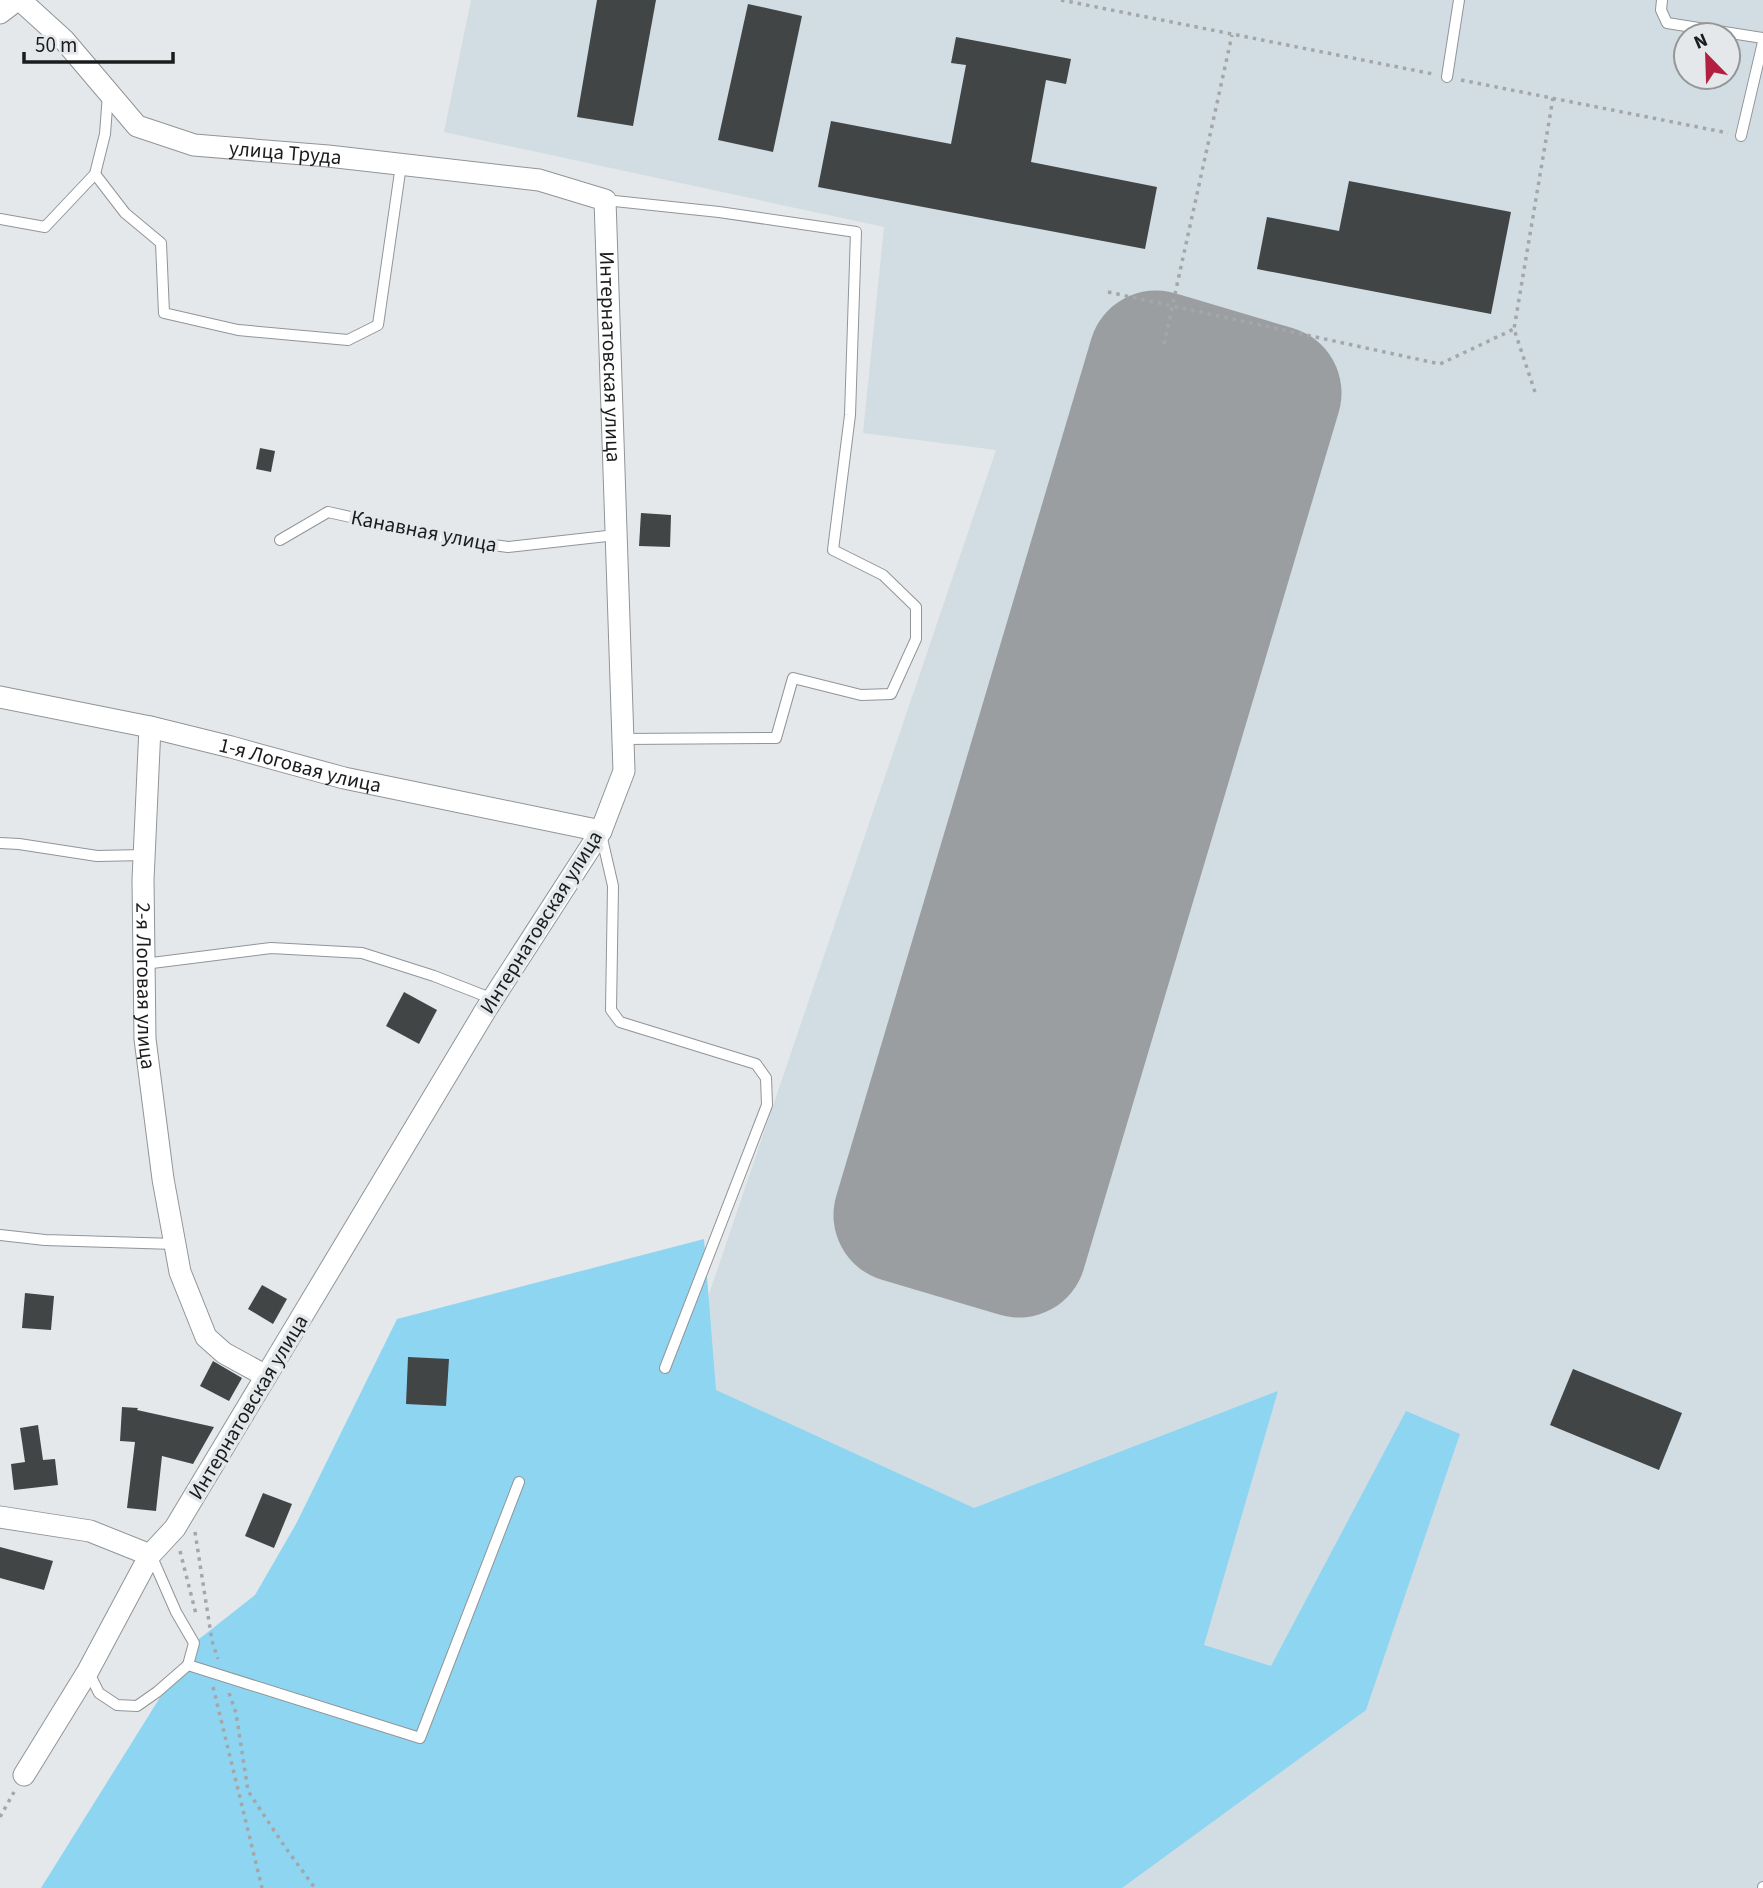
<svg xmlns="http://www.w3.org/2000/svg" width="1763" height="1888" viewBox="0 0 1763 1888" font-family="'Source Sans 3',sans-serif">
<rect width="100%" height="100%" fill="#e4e8ea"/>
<path fill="#d1dde3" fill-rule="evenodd" d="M471,0H1763V1888H507L996,450L863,433L884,227L444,132ZM1686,35H1728V77H1686Z"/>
<polygon fill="#8ed5f2" points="704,1239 716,1390 974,1508 1278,1391 1204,1645 1271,1666 1406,1411 1460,1434 1366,1710 1122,1888 41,1888 194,1643 255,1595 296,1524 397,1319"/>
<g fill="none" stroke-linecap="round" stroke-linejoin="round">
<polygon stroke="#9b9ea0" stroke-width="135" points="1156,358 1274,393 1019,1250 901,1215"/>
</g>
<g fill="#414546">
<polygon points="597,0 656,0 633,126 577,117"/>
<polygon points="748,4 802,16 773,152 718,140"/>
<polygon points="956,37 1071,59 1066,84 1046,80 1031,162 1157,187 1145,249 818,187 831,121 951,144 966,65 951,63"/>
<polygon points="1349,181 1511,212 1491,314 1257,269 1267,217 1339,231"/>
<polygon points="260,448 275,451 271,472 256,469"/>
<polygon points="641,513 671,515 670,547 639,546"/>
<polygon points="404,992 437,1010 419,1044 386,1026"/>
<polygon points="262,1285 287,1299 273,1324 248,1309"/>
<polygon points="25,1293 54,1296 51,1330 22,1328"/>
<polygon points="408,1357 449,1359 446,1406 406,1404"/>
<polygon points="213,1361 242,1378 229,1401 200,1386"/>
<polygon points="1573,1369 1682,1413 1659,1470 1550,1425"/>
<polygon points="122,1407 138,1408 137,1410 214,1427 193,1464 162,1456 156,1511 127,1508 135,1442 120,1441"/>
<polygon points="38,1425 43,1460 55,1459 58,1485 14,1490 11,1464 25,1462 20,1428"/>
<polygon points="263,1493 292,1504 274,1548 245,1536"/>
<polygon points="0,1547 53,1561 44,1590 0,1578"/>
</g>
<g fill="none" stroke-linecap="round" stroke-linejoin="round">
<g stroke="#919597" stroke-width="12">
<g id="lane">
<polyline points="1662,0 1661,10 1667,23 1763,38"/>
<polyline points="1447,77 1459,0"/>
<polyline points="1741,136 1763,42"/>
<polyline points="95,174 125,213 161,243 164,313 238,330 348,340 378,325 401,165"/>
<polyline points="605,200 719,212 856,232 850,415 833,550 883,575 916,607 916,639 891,694 861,695 793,678 776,738 623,739"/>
<polyline points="0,219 45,227 95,174 105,134 108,94"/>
<polyline points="280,540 328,512 450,539 508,547 616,535"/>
<polyline points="601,834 613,886 611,1010 620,1022 756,1064 766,1078 767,1105 665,1368"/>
<polyline points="0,843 19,844 97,856 145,855"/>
<polyline points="144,964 271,948 362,953 434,976 493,999"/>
<polyline points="0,1235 45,1240 175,1244"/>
<polyline points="188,1665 420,1738 519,1482"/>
<polyline points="88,1671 99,1693 117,1705 137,1706 157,1692 188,1665 194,1643 176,1612 151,1555"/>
<polyline points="1763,1888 1763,1887"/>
</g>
</g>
<g stroke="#919597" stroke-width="23">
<g id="street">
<path id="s1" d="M20,0L64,40L137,126L194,145L328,156L539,180L605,200L624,771L601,831L485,1011L175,1528L150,1555L88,1671L24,1775"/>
<polyline points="0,13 17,0"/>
<path id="s2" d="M0,697L150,727L231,747L344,778L601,831"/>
<path id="s3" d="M150,727L143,880L145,1039L163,1179L180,1272L206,1337L224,1353L266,1376"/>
<polyline points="0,1517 90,1531 150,1555"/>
</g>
</g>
<g stroke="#a4a7a9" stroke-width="3.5" stroke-dasharray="3.5 5" stroke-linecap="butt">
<polyline points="1061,0 1433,74"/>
<polyline points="1461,80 1728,133"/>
<polyline points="1108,292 1440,364 1514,329"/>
<polyline points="1164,344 1232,35"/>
<polyline points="1535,392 1514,329 1553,98"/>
<polyline points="195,1532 212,1641 218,1659"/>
<polyline points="180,1551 196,1614"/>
<polyline points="213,1687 262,1888"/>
<polyline points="229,1693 236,1713 248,1791 285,1847 315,1888"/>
<polyline points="0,1817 14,1792"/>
</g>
<use href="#lane" stroke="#fff" stroke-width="10"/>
<use href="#street" stroke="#fff" stroke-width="21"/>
</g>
<g text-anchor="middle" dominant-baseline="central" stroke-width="7" stroke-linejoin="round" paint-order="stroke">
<g font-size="21" fill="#1b1c1d" stroke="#e4e8ea">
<text stroke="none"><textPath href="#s1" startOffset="324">улица Труда</textPath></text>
<text stroke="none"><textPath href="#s1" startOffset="805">Интернатовская улица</textPath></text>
<text transform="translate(424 531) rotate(11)">Канавная улица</text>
<text stroke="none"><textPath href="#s2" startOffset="308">1-я Логовая улица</textPath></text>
<text transform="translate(541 922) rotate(-58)">Интернатовская улица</text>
<text stroke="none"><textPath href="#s3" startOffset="259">2-я Логовая улица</textPath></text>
<text transform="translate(248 1407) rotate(-59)">Интернатовская улица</text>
</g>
</g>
<g transform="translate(1707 56) rotate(337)"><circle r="33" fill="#e4e8ea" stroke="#949698" stroke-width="2"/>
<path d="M0-5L12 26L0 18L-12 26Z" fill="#b3203f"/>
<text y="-10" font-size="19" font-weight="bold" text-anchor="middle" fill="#1b1c1d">N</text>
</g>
<path d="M24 52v10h149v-10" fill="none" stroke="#1b1c1d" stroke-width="3.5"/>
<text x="35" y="52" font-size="21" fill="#1b1c1d" stroke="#e4e8ea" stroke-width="5" paint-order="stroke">50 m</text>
</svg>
